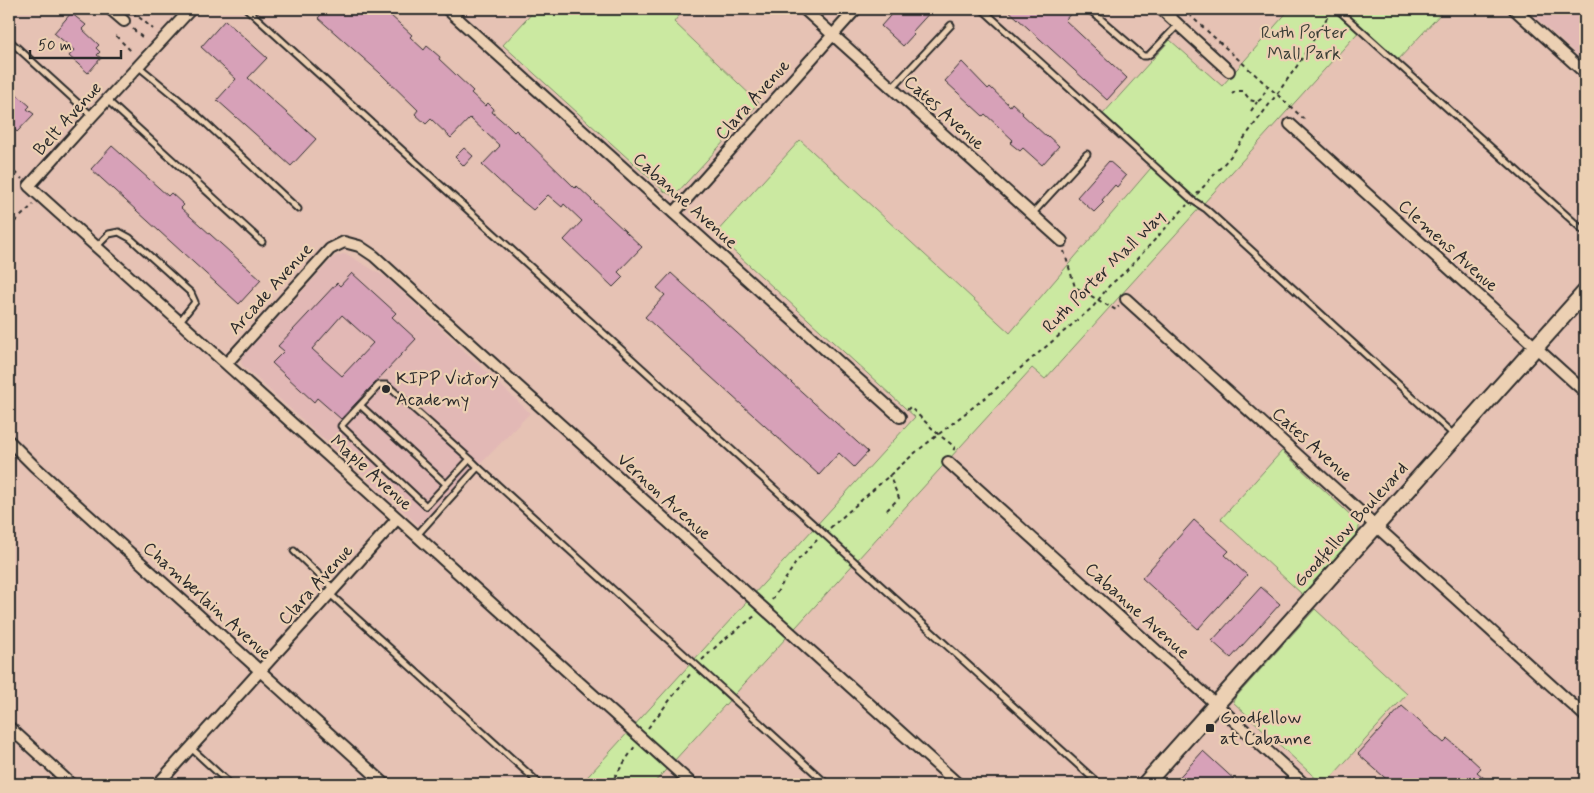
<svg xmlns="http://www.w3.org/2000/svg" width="1594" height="793" viewBox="0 0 1594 793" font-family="Mynerve,sans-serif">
<rect width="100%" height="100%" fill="#e6c2b4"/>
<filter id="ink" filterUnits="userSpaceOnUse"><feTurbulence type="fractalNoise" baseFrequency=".02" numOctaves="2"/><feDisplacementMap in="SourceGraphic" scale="10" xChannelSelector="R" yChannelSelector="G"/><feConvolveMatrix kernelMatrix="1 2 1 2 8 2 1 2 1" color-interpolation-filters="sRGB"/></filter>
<g filter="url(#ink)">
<g fill="#e2b8b5">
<polygon points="1526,9 1585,9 1585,62"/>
<polygon points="343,254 348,255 387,278 530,413 420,526 242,365 241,361 242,357 334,257"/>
</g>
<g fill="#cbe9a1" stroke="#7b8a66">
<polygon points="536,9 684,9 674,22 759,103 676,194 672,195 665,192 503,45"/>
<polygon points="1290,9 1445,9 1398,60 1362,28 1045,379 1032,368 653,784 581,784 915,417 715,234 800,140 1010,333 1156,162 1103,114 1170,40 1222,86"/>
<polygon points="1282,451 1358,522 1359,529 1357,534 1303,595 1221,519"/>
<polygon points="1315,609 1407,694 1325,784 1322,784 1233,702 1235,698"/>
</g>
<g fill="#d7a1b8" stroke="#2b2b2b" fill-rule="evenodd">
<polygon points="326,9 380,9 389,17 390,15 412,35 410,37 424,50 427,46 440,57 439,59 473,91 471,93 485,106 488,103 494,109 492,112 508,126 514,132 516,130 575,188 577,186 642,247 618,272 623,277 613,287 564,240 582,221 564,204 562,207 548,195 533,210 511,192 482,165 500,146 470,118 451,138 431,119 426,124 415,114 418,110 380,73 318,18"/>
<polygon points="896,9 933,9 912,32 914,34 903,46 881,26"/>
<polygon points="1007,9 1051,9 1055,13 1060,9 1075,9 1065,20 1127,78 1107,100"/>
<polygon points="71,13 86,25 82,29 99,45 96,48 100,52 97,55 101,58 88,73 69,56 74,50 54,33"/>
<polygon points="225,20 267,58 248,78 316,139 291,166 217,100 236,79 201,47"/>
<polygon points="962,62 988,89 990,87 1010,106 1012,103 1023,113 1022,114 1047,137 1048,136 1059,146 1042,165 1023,148 1020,151 1010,143 1013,140 985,114 983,116 945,81"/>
<polygon points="15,93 30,106 27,109 34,114 17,132 9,124 9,99"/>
<polygon points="112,146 168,196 171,193 184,205 181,208 261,280 239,304 91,169"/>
<polygon points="464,148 473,156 464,166 455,157"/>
<polygon points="1109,161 1126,176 1117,187 1115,185 1102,200 1104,202 1094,212 1077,197"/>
<path d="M352,273L396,313L392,317L416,339L341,419L317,398L314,402L272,363L284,351L278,346L337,283L340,286ZM342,315L373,343L342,376L312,349Z"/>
<polygon points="671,273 868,452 854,467 839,453 819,475 645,317 665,295 657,288"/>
<polygon points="1194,520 1229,551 1225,555 1247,575 1198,629 1142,578"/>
<polygon points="1261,587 1280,604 1231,658 1212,641"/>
<polygon points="1402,706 1444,743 1448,739 1468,756 1481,768 1477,772 1491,784 1392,784 1358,754"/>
<polygon points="1203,751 1226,772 1239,784 1173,784"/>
</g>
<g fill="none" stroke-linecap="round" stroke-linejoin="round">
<g stroke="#2b2b2b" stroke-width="9">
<g id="lane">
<polyline points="247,9 1099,784"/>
<polyline points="982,9 1192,200 1206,209 1455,436"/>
<polyline points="1089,9 1143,56 1147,56 1150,54 1178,25"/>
<polyline points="1337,9 1585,232"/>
<polyline points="9,40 92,116"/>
<polyline points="138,66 196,114 298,209"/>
<polyline points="892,88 951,25"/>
<polyline points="107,100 262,242"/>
<polyline points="1032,214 1087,154"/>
<polyline points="97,246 109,234 119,232 130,238 191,293 195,302 180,321"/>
<polyline points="361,406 446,484"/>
<polyline points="470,459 426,506 341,426 379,385 387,385 470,459 478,467"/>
<polyline points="417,535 478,467 827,784"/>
<polyline points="294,551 334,589"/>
<polyline points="330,594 540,784"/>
<polyline points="191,748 230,784"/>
<polyline points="1286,784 1294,775"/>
</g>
</g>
<g stroke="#2b2b2b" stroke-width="14">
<g id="street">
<polyline points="110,9 124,21"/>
<polyline points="191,9 92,116 29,186 692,784"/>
<polyline points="447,9 900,417"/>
<polyline points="804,9 1062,241"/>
<polyline points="1161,9 1229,71"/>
<polyline points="1514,9 1585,73"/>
<polyline points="1290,124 1585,392"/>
<polyline points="674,213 856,9"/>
<polyline points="1126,299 1585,716"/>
<polyline points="227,363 330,249 344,242 359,246 374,256 958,784"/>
<polyline points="9,441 34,466 385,784"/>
<polyline points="948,462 1304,784"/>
<polyline points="9,727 71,784"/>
<polyline points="158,784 397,519"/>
</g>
</g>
<g stroke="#2b2b2b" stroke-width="19">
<polyline id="secondary" points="1145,784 1585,292"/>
</g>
<g stroke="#2b2b2b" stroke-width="2" stroke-dasharray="4 4" stroke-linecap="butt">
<polyline points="823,9 827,13"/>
<polyline points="1183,9 1304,119"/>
<polyline points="133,12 153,29"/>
<polyline points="133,29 144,39"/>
<polyline points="116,36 132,52"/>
<polyline points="1232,94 1236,91 1243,91 1250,100 1257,102 1261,99 1268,86"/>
<polyline points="1251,111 1257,102"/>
<polyline points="9,167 22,179"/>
<polyline points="1197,194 1230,157 1277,94 1297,66 1330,13"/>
<polyline points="9,227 33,205"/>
<polyline points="1064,251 1075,287 1116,310 1119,306"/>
<polyline points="907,410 910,407 938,434 955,447 952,453"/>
<polyline points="887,510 899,498 889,475"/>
<polyline points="830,528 916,452 991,393 1080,318 1093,307 1109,286 1125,272 1187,205"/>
<polyline points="772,600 797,561 817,540"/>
<polyline points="702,660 721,642 756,615"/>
<polyline points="648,728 691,673"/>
<polyline points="610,784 635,746"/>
</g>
<use href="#lane" stroke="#ecd0b3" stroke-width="5"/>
<use href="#street" stroke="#ecd0b3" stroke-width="10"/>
<use href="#secondary" stroke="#ecd0b3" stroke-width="15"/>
</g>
</g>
<g fill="#2b2b2b" stroke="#ecd0b3" stroke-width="2">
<circle cx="386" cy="389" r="5"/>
<rect x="1205" y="723" width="10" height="10" rx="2.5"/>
</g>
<g text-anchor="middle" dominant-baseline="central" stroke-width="4.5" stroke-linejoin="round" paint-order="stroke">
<g font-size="18" fill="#3b3e37" stroke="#ecd0b3">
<text x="1304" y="33">Ruth Porter<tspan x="1304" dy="21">Mall Park</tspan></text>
</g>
<g font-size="18" fill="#2b2b2b" stroke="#ecd0b3">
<text transform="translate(753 100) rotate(-48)">Clara Avenue</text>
<text transform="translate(944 113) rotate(42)">Cates Avenue</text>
<text transform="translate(68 119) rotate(-48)">Belt Avenue</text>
<text transform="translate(685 201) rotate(42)">Cabanne Avenue</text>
<text transform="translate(1448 246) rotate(42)">Clemens Avenue</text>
<text transform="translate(1104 272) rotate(-45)">Ruth Porter Mall Way</text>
<text transform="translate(271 289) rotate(-48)">Arcade Avenue</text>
<text transform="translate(1312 445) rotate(42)">Cates Avenue</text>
<text transform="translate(371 473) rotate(42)">Maple Avenue</text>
<text transform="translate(664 497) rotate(42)">Vernon Avenue</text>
<text transform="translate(1351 525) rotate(-48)">Goodfellow Boulevard</text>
<text transform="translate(316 585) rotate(-48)">Clara Avenue</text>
<text transform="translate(207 601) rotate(42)">Chamberlain Avenue</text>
<text transform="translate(1137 611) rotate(42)">Cabanne Avenue</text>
</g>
<g font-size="18" fill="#2b2b2b" stroke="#ecd0b3" text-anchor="start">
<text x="396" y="379">KIPP Victory<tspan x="396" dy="21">Academy</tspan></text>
<text x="1220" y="718">Goodfellow<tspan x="1220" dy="21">at Cabanne</tspan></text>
</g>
</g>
<rect width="1594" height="793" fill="none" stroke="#ecd0b3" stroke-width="30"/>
<rect x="15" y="15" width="1564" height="763" fill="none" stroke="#2b2b2b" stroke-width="2" filter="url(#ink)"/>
<path d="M30 50v8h91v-8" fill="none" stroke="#2b2b2b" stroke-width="2.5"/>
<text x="38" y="50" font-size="15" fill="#2b2b2b" stroke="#ecd0b3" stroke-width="4" paint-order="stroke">50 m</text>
</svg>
